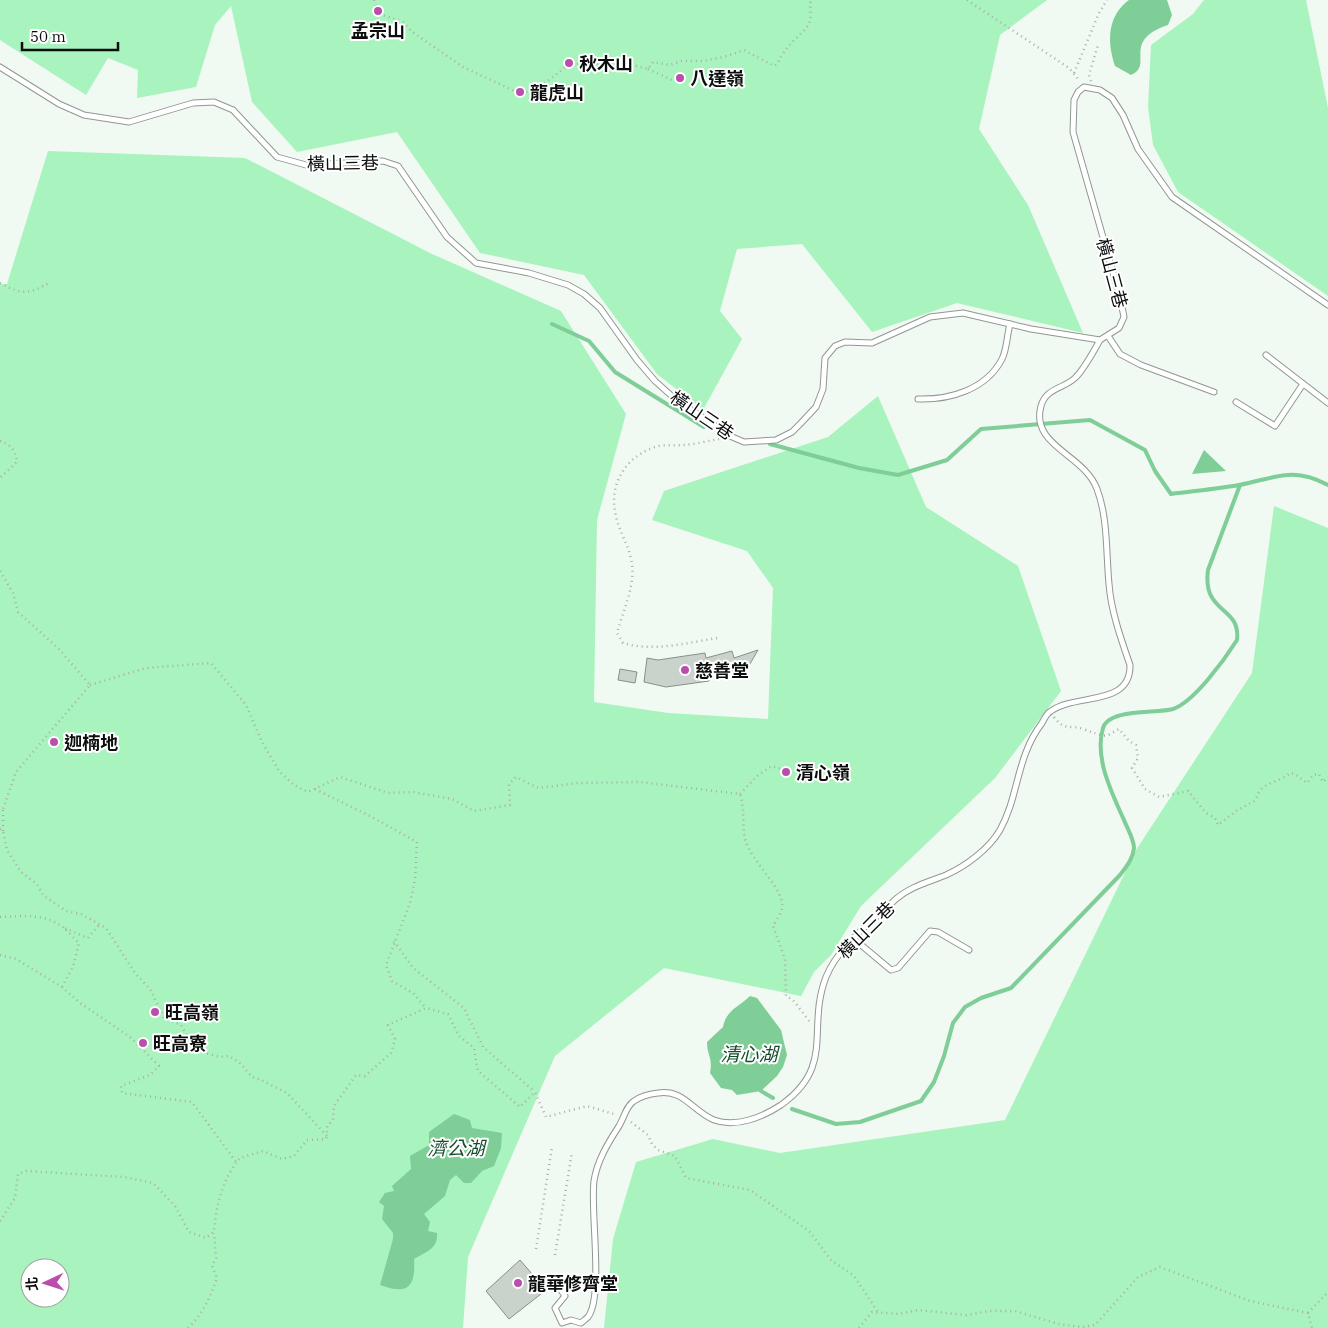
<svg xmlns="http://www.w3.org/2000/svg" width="1328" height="1328" viewBox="0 0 1328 1328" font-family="'IBM Plex Serif','Noto Sans TC',serif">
<rect width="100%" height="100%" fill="#f0f9f2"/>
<g fill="#a9f3be" fill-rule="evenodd">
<polygon points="0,0 1047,0 1000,35 979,129 1028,205 1083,333 957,303 872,332 802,244 737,249 720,311 742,339 703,410 657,374 584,275 480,253 397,132 297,152 252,102 231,6 215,25 196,87 137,98 138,70 108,58 86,95 0,40"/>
<polygon points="1204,0 1306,0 1328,108 1328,296 1178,192 1153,145 1148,107 1151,45 1193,14"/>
<path d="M48,151L245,158L430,253L561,311L626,414L597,520L594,702L668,713L768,719L773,588L747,551L652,520L664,491L828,437L878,396L926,507L1018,566L1061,691L995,778L861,906L831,955L814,972L801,996L664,968L555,1056L468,1257L463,1328H0V284H7ZM30,1268H60V1298H30Z"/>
<polygon points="1274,506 1328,528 1328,1328 604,1328 613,1239 636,1162 713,1139 780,1153 1005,1120 1136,850 1252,673"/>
</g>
<g fill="#7fcd97">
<path d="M1129,0H1167L1172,15L1168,25C1120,41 1155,65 1131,75L1115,66C1107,42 1107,16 1129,0Z"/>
<polygon points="1204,450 1226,471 1192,474"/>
<path d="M750,996L757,998L781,1030L787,1055L783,1067L777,1076L761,1091L737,1095L732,1090L721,1088L710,1073C713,1057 707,1056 707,1042L723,1027C726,1010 739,1007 750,996Z"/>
<path d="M454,1114L470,1120L472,1128L502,1133L501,1148L494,1166L482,1171L471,1183H464L456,1175L450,1180L445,1196L424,1214L430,1222L428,1231L437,1233C438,1249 427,1251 414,1259C416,1288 407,1295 380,1285L393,1239V1233L382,1219L384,1206L379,1202L385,1193L394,1191L392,1186L411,1169L410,1156L429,1145V1132Z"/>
</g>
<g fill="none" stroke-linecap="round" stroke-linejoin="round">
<g stroke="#7fcd97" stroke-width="4">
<polyline points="552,324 589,341 615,372 704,427"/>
<path d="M770,444L859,468L898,475L947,460L981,429L1090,420L1145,450L1155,471L1171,494C1193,491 1217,489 1239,485C1276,478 1292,466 1328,485"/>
<polyline points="761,1091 773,1098"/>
<path d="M792,1109L836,1124L860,1122L921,1101L934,1082L944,1056L953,1023L965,1007L981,998L1011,988L1120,875C1126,867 1133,859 1134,848C1134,839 1127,828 1124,820C1112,793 1094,758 1103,728C1109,708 1156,714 1173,709C1194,702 1225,659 1237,640C1241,605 1202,615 1208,570L1240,485"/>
</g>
</g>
<g fill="#c9d2cb" stroke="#88908a">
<polygon points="758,650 747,669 708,673 709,681 666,687 644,682 647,658 658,660 705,653 706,658 732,651 734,658"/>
<polygon points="620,669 637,672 635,683 618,680"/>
<polygon points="520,1260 546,1290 509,1319 486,1291"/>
</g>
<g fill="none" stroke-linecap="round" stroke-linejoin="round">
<g stroke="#8f9891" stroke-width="7">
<g id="service">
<polyline points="0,67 59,104 84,115 129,122 193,103 214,102 233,110 277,157 306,165 383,161 398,166 447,237 476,263 529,273 568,285 584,294 600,308 637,360 655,381 674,398 730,436 744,442 776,440 792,432 801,423 816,407 823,389 825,358 835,346 845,342 872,343 930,317 963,313 1031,329 1100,340 1119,328 1124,317 1120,297 1073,132 1074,100 1078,92 1084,87 1100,90 1112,98 1123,115 1138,149 1172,197 1328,305"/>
<polyline points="1108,336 1120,354 1141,365 1214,392"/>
<polyline points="1266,355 1328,403"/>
<path d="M918,399C949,400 986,390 1002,359C1007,349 1007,335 1010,324"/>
<polyline points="1236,402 1275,426 1303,384"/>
<polyline points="854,939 891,970 898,968 930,931 938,932 969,950"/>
<path d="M561,1290L565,1296L555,1308L562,1323L571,1320L581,1323C583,1321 586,1319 588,1317C604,1295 590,1211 594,1181C597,1161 608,1143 619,1126C624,1118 626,1106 634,1101C641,1096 649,1094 658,1093C684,1089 692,1111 714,1120C736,1128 763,1117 781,1105C836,1066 806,1029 826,977C839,945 872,922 896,899C911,886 929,882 946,875C966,866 989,849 1000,830C1019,796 1016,757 1042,723C1044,719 1047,713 1051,711C1076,693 1131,707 1130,665C1121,639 1111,611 1109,584C1106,553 1108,518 1097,489C1084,454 1030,446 1041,406C1046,388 1063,389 1075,378C1085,368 1093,352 1100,340"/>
</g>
</g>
<g stroke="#a8afaa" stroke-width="2.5" stroke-dasharray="1 4" stroke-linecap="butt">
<path d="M374,0L379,14L403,22L411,31L463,67L521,94C540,88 555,77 569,63L594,65L618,61L648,69L653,62L670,65L681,61H703L724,57L744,50L774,66C779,63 779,59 783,54C789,43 800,36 807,27C813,19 809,9 811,0"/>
<polyline points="967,0 1069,68 1079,80"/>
<polyline points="648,69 672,80 680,78"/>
<polyline points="1074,73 1099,13 1107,0"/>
<polyline points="1091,81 1089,75 1098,45"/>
<path d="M0,283C24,296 28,294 51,282"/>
<path d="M0,441C11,444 16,452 17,462L0,478"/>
<polyline points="0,571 13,593 18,612 58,648 90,685 16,772 3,809 0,809"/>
<path d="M717,638C687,643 652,652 623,643L617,633C623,610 637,583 631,559C628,544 619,531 616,516C608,485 625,457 655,447C664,444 675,446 685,445C696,444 708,441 719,439"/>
<path d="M90,685L146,668L211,663L246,705L262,742L279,771L294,785L308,792L340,777L388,793L413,792L452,799L474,811L510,805L509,784L516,777L538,788L578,783L640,782L740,794C745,809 742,824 745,839C751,862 786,890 782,909C780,915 776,921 773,926L785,959L786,996L793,1000L810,1022"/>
<path d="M1054,717C1065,732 1070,724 1083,729C1092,732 1098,735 1107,736L1119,729L1129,741L1136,745L1138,758L1132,768L1145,789L1159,797L1188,791L1206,813L1215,818L1218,825L1236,811L1256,800C1259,782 1279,783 1290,773L1295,774L1307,783L1313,775L1319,774L1323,782L1328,777"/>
<polyline points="315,789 368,815 417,842 415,880 410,903 386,965 392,981 413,993 426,1008"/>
<polyline points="740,794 758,775 772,766 787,771"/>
<polyline points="0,829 3,831 7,850 21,872 37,884 43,895 66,911 81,914 106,928 135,973 150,989 164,1018 181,1025 193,1046 202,1052 220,1057 229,1056 239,1062 252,1077 259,1079 287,1093 327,1136 327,1126 333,1120 334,1106 356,1075 365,1076 391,1053 395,1039 388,1025 426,1008 448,1014 459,1036 474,1048 478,1071 520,1107 535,1092 546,1117 587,1106 617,1115"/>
<polyline points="3,831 3,809"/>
<path d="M0,917C23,916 45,913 64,928"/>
<polyline points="394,941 413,968 464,1008 483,1047 535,1092"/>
<polyline points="0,955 16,959 62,987 80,1003 130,1037 159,1066 150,1075 121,1086 122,1093 192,1102 236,1162 240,1158 263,1151 282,1159 294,1156 307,1140 326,1139 327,1136"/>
<polyline points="62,987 73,967 79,943 64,928 88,938 100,924"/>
<polyline points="631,1122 648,1135 652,1144 658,1150 675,1156 686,1178 750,1190 766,1201 809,1231 831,1260 854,1276 878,1312"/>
<path d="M0,1221L15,1198L18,1174L26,1171L124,1177L153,1183L175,1206L189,1232L206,1238L214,1232C216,1207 221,1184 236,1163"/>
<polyline points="536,1249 552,1147"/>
<polyline points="555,1255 572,1152"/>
<polyline points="1308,1313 1328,1292"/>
<path d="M188,1328C203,1314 210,1297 217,1278L212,1266L216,1258L214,1233"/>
<polyline points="859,1328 872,1312 899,1314 918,1310 966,1315 990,1311 1015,1311 1059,1324 1083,1327 1095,1325 1138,1277 1160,1267 1250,1301 1308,1313 1312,1328"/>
</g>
<use href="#service" stroke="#fff" stroke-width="5"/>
</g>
<g fill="#bb4ead" stroke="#fff" stroke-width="2">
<circle cx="378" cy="11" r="5"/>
<circle cx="569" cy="63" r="5"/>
<circle cx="680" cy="78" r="5"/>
<circle cx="520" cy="92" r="5"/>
<circle cx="685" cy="670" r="5"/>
<circle cx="54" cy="742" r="5"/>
<circle cx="786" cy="772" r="5"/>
<circle cx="155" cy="1012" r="5"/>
<circle cx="143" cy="1043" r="5"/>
<circle cx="518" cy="1283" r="5"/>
</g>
<g text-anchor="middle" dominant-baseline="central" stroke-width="4" stroke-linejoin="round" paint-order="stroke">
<g font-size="18" font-weight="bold" fill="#0b0e0c" stroke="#fff" text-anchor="start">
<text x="378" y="30" text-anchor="middle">孟宗山</text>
<text x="579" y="63">秋木山</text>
<text x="690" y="78">八達嶺</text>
<text x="530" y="92">龍虎山</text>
<text x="695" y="670">慈善堂</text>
<text x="64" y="742">迦楠地</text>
<text x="796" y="772">清心嶺</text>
<text x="165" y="1012">旺高嶺</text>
<text x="153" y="1043">旺高寮</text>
<text x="528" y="1283">龍華修齊堂</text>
</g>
<g font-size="18" fill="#0b0e0c" stroke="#fff">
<text transform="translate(343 163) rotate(-1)">橫山三巷</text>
<text transform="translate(1112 273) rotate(75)">橫山三巷</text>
<text transform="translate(702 415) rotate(34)">橫山三巷</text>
<text transform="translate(866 930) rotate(-45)">橫山三巷</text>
</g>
<g font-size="19" font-style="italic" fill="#154e2b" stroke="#fff">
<text x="749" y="1054">清心湖</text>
<text x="456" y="1148">濟公湖</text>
</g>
</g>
<g transform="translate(45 1283) rotate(266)"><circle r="24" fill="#ffffff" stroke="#9d9f9e"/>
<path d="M0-4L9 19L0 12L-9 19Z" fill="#bb4ead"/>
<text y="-8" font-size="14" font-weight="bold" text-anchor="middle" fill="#0b0e0c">北</text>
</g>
<path d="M22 42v8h96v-8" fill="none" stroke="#0b0e0c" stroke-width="2.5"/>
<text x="30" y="42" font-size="15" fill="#0b0e0c" stroke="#ffffff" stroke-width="4" paint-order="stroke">50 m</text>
</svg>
